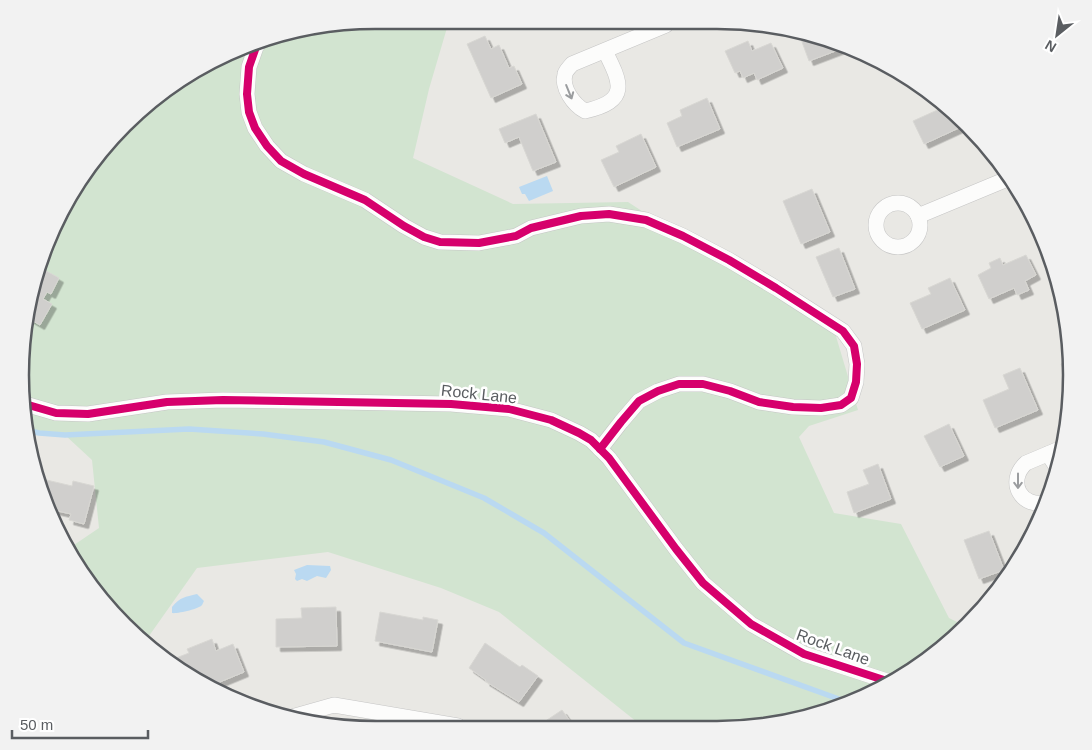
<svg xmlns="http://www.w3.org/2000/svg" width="1092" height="750" viewBox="0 0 1092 750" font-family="Arial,sans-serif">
<defs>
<filter id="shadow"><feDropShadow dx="4.5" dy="4.5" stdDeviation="0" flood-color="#0004"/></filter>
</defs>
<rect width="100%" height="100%" fill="#e9e8e4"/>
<polygon fill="#d2e4d0" points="375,20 449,21 429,89 413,158 513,204 628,202 702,250 835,333 858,410 809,426 799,437 834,513 901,524 949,618 967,627 874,693 824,710 818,708 815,714 786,723 779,723 771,721 766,724 642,726 499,612 441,588 328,552 197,568 144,643 124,626 68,549 99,528 92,460 65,435 39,433 26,430 23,329 47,239 108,141 178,80 283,32"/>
<g fill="#bad9f1">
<polygon points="547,176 553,191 529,201 525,194 522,194 519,187"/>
<polygon points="307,565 330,566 331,570 326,578 317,576 307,581 302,579 297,581 295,579 296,574 294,570"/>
<path d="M197,594L204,601C203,602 203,604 202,605C199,609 177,614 172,613V607C180,597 185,597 197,594Z"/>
</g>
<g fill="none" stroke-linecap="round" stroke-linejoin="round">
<polyline stroke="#bad9f1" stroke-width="5.5" points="26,430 39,433 65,435 189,429 263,434 324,442 391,460 484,498 544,533 684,643 847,702"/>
</g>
<g fill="#d0cfcd" stroke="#d8d7d3" filter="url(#shadow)">
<polygon points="798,31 846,47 809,61"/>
<polygon points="485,36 491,49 499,45 509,68 514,66 522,84 491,98 467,44"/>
<polygon points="748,41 752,51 771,43 783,68 757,80 754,73 743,78 740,71 735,73 725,51"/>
<polygon points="707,98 720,129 677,147 667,123 682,116 680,110"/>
<polygon points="944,107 956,115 961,127 924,144 913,121"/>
<polygon points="536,114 556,162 533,171 519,137 505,143 499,129"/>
<polygon points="641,134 656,167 614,187 601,160 619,152 616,146"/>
<polygon points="812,189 830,232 801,244 783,201"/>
<polygon points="839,248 855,289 833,297 816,257"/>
<polygon points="1026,255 1036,275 1025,281 1029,290 1017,295 1014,288 989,299 978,275 991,268 989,263 1000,258 1003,265"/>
<polygon points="39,267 59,278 51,294 47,292 43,299 52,304 40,325 26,317"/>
<polygon points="950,278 965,310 922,329 910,303 931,294 928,288"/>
<polygon points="1071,360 1072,375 1071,389 1061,364"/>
<polygon points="1020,368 1038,410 995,428 983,400 1009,389 1003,375"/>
<polygon points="949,424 964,456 940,467 924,436"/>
<polygon points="878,464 891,499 854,513 847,492 869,484 863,470"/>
<polygon points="38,478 72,486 73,481 94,486 84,524 69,520 71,514 49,509"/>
<polygon points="989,531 1004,570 979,579 964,540"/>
<polygon points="336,607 337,646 276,647 276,619 302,618 301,608"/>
<polygon points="380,612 423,620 423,617 438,620 432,652 375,641"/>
<polygon points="212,639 216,651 233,644 244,672 210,686 211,688 182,672 176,658 189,653 187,649"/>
<polygon points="485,643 520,667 522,665 538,676 519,702 485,681 486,680 469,668"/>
<polygon points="562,710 574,727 539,727 538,726"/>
</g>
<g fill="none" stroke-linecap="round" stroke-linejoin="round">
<g stroke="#c5c5c5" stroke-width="16">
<g id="street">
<polyline points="259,43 256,47 249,67 247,94 249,112 255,128 267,146 281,161 304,174 365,200 404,226 424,237 440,242 479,243 516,236 531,228 581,216 609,214 646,220 683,236 729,260 776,288 843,331 854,346 857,364 856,382 851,398 841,405 821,408 793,407 759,402 730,391 703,384 679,384 658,391 639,401 621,422 600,449"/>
<path d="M605,51C621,83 630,101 585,111C574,105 561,88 565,74C566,70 570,67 572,64L666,25"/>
<circle cx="898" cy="225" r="22"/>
<polyline points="918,216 1012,177"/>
<polyline points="25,404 56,413 88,414 167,402 223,400 451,404 509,409 551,420 579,433 591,440 609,458 676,549 703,583 751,624 804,654 890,682"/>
<polyline points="1048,454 1058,469"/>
<path d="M1048,502C1021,510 1006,481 1026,463L1064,447"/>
<polyline points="288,718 334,705 458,726 460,729"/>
</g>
</g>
<use href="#street" stroke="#fcfcfb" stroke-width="15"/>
<g stroke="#fff" stroke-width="11">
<g id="cycleway">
<polyline points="259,43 256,47 249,67 247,94 249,112 255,128 267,146 281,161 304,174 365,200 404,226 424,237 440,242 479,243 516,236 531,228 581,216 609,214 646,220 683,236 729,260 776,288 843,331 854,346 857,364 856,382 851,398 841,405 821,408 793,407 759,402 730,391 703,384 679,384 658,391 639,401 621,422 600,449"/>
<polyline points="25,404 56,413 88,414 167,402 223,400 451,404 509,409 551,420 579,433 591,440 609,458 676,549 703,583 751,624 804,654 890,682"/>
</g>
</g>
<use href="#cycleway" stroke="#d6006c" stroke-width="8"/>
</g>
<defs><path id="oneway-shaft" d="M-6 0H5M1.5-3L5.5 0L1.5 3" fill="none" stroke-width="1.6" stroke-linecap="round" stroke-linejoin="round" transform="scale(1.25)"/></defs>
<g stroke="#9b9d9f">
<use href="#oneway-shaft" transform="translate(569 92) rotate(68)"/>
<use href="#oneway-shaft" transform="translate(1018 481) rotate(90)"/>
</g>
<g text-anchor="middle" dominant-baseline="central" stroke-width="5" stroke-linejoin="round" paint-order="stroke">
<g font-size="16" fill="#5a5d61" stroke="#fff">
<text transform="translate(479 394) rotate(6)">Rock Lane</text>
<text transform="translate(833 647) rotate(20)">Rock Lane</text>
</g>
</g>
<path d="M0 0H1092V750H0ZM375 29H717A346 346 0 0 1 1063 375V375A346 346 0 0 1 717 721H375A346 346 0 0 1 29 375V375A346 346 0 0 1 375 29Z" fill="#f2f2f2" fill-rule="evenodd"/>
<path fill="none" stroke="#5a5d61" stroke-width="2.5" d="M375 29H717A346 346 0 0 1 1063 375V375A346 346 0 0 1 717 721H375A346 346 0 0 1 29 375V375A346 346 0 0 1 375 29Z"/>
<g transform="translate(1057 35) rotate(210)" stroke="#ffffff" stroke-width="4" paint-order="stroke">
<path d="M0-4L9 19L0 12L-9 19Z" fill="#5a5d61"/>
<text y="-8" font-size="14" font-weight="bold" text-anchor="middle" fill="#5a5d61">N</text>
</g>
<path d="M12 730v8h136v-8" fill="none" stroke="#5a5d61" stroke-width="2.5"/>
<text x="20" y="730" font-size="15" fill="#5a5d61" stroke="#ffffff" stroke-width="4" paint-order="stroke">50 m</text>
</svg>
